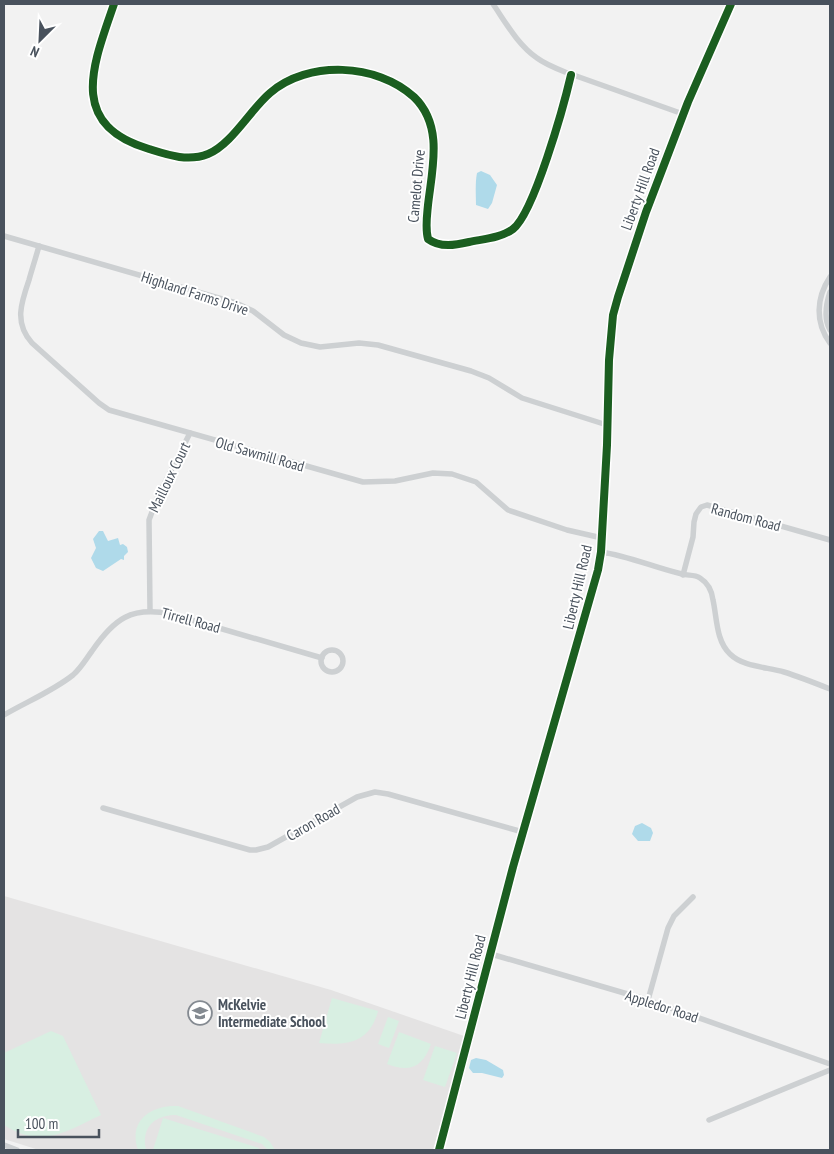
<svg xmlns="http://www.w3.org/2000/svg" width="834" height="1154" viewBox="0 0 834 1154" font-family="'PT Sans Narrow',sans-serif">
<rect width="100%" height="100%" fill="#f2f2f2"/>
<polygon fill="#e4e3e3" points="4,896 331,990 464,1036 457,1067 433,1150 39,1150 4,1139"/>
<g fill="#d8efe2">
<path d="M332,998L378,1011C370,1042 348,1046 319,1043Z"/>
<polygon points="388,1017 399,1021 389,1048 378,1044"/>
<path d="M51,1031L63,1036L101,1115C65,1132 42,1149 4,1125V1053Z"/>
<path d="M399,1032L431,1044C423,1067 410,1073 387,1064Z"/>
<polygon points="435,1046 457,1053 445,1087 423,1080"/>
<path d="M171,1106H178L264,1137L270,1142L275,1150H268L262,1144L176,1115C154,1115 141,1128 146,1150H138C129,1124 146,1108 171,1106Z"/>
<polygon points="163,1118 259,1148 258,1150 153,1150"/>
</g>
<g fill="#afdaea">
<path d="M481,171L490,175L497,185L492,203L488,209L476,205C476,195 475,183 477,173Z"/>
<polygon points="99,531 103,531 108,541 118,538 120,545 123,544 127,547 128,552 124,556 124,560 121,559 103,571 96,568 91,558 96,548 93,539"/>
<polygon points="642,823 651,828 653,833 650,841 638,841 632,834 635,826"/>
<polygon points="476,1058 486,1060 503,1070 504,1075 502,1078 482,1073 473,1073 469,1068 471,1060"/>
</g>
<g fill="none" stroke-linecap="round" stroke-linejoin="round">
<g stroke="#cdd0d2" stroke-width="5.5">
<path d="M114,4C93,65 67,125 149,149C168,155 188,162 208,154C232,144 250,110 270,93C308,60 377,63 414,97C444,126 432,169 428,205C427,216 425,228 428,239C440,248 456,245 469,242C483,239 501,238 513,229C534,213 564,105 571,75"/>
<path d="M493,4C506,23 518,45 537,58C545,64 555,68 565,72L683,114"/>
<polyline points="4,236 236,303 253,311 284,335 301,343 320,347 359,343 378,345 471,371 489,378 522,398 607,425"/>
<path d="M39,246C36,257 32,269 29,280C21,303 14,323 32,343L99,403L109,410L363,482L395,481L433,473L452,474L476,482L508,510L567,530L602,538"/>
<path d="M830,277C816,298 815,323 830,343"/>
<path d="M830,292C826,304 824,319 830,330"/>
<path d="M601,552C629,556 655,568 682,574C688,576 694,574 700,578C708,583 712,592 713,600C717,618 716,641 730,654C743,667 767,667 784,672C800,677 815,683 830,689"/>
<polyline points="683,575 693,537 694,522 696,514 701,507 707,505 830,540"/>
<polyline points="150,610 149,520 158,496 190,433"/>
<circle cx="332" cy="661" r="11"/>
<path d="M4,715C26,702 53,691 73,675C81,668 86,659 92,651C114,619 131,606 171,614L322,658"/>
<polyline points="103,808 250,850 256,850 268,847 357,797 375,792 388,794 523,832"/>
<polyline points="491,954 648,1000 830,1064"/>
<polyline points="648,1000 668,928 674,916 693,897"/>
<polyline points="709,1120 830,1070"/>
<polyline points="4,1145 17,1150"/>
</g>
<polyline stroke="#cfd1d3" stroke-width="8" points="439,1150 513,867 598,570 601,552 607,445 609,360 613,315 618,297 646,212 688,102 731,4"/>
<g stroke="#fff" stroke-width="11">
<g id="cycleway">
<path d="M114,4C93,65 67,125 149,149C168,155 188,162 208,154C232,144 250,110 270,93C308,60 377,63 414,97C444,126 432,169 428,205C427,216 425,228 428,239C440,248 456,245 469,242C483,239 501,238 513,229C534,213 564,105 571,75"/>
<polyline points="439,1150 513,867 598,570 601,552 607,445 609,360 613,315 618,297 646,212 688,102 731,4"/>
</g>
</g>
<use href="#cycleway" stroke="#1b5e20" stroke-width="8"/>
</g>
<defs>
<g id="school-ring" transform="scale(1.25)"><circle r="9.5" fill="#fff" stroke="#848a91" stroke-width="1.5"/><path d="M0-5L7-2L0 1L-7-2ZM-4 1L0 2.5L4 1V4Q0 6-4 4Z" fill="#848a91"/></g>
</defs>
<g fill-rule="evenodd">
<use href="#school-ring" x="200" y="1013"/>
</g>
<g text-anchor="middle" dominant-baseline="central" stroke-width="4" stroke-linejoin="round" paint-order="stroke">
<g font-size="15" fill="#49525d" stroke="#fff">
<text transform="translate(416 186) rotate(-85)">Camelot Drive</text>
<text transform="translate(640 189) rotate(-70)">Liberty Hill Road</text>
<text transform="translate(195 293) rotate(18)">Highland Farms Drive</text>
<text transform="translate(260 454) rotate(16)">Old Sawmill Road</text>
<text transform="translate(169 477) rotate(-64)">Mailloux Court</text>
<text transform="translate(746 517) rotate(15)">Random Road</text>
<text transform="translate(577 587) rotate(-77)">Liberty Hill Road</text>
<text transform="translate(191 620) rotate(15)">Tirrell Road</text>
<text transform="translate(313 822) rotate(-30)">Caron Road</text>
<text transform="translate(470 977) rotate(-76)">Liberty Hill Road</text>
<text transform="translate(662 1006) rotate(18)">Appledor Road</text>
</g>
<g font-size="15" font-weight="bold" fill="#49525d" stroke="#fff" text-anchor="start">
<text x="218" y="1004">McKelvie<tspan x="218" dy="17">Intermediate School</tspan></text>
</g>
</g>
<rect width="834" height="1154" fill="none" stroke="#49525d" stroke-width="10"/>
<g transform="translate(40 40) rotate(204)" stroke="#ffffff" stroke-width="4" paint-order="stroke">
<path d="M0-4L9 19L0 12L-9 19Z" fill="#49525d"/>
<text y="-8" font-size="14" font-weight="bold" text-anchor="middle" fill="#49525d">N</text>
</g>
<path d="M18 1129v8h81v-8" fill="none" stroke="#49525d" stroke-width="2.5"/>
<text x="25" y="1129" font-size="15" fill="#49525d" stroke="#ffffff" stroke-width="4" paint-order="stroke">100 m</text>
</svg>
